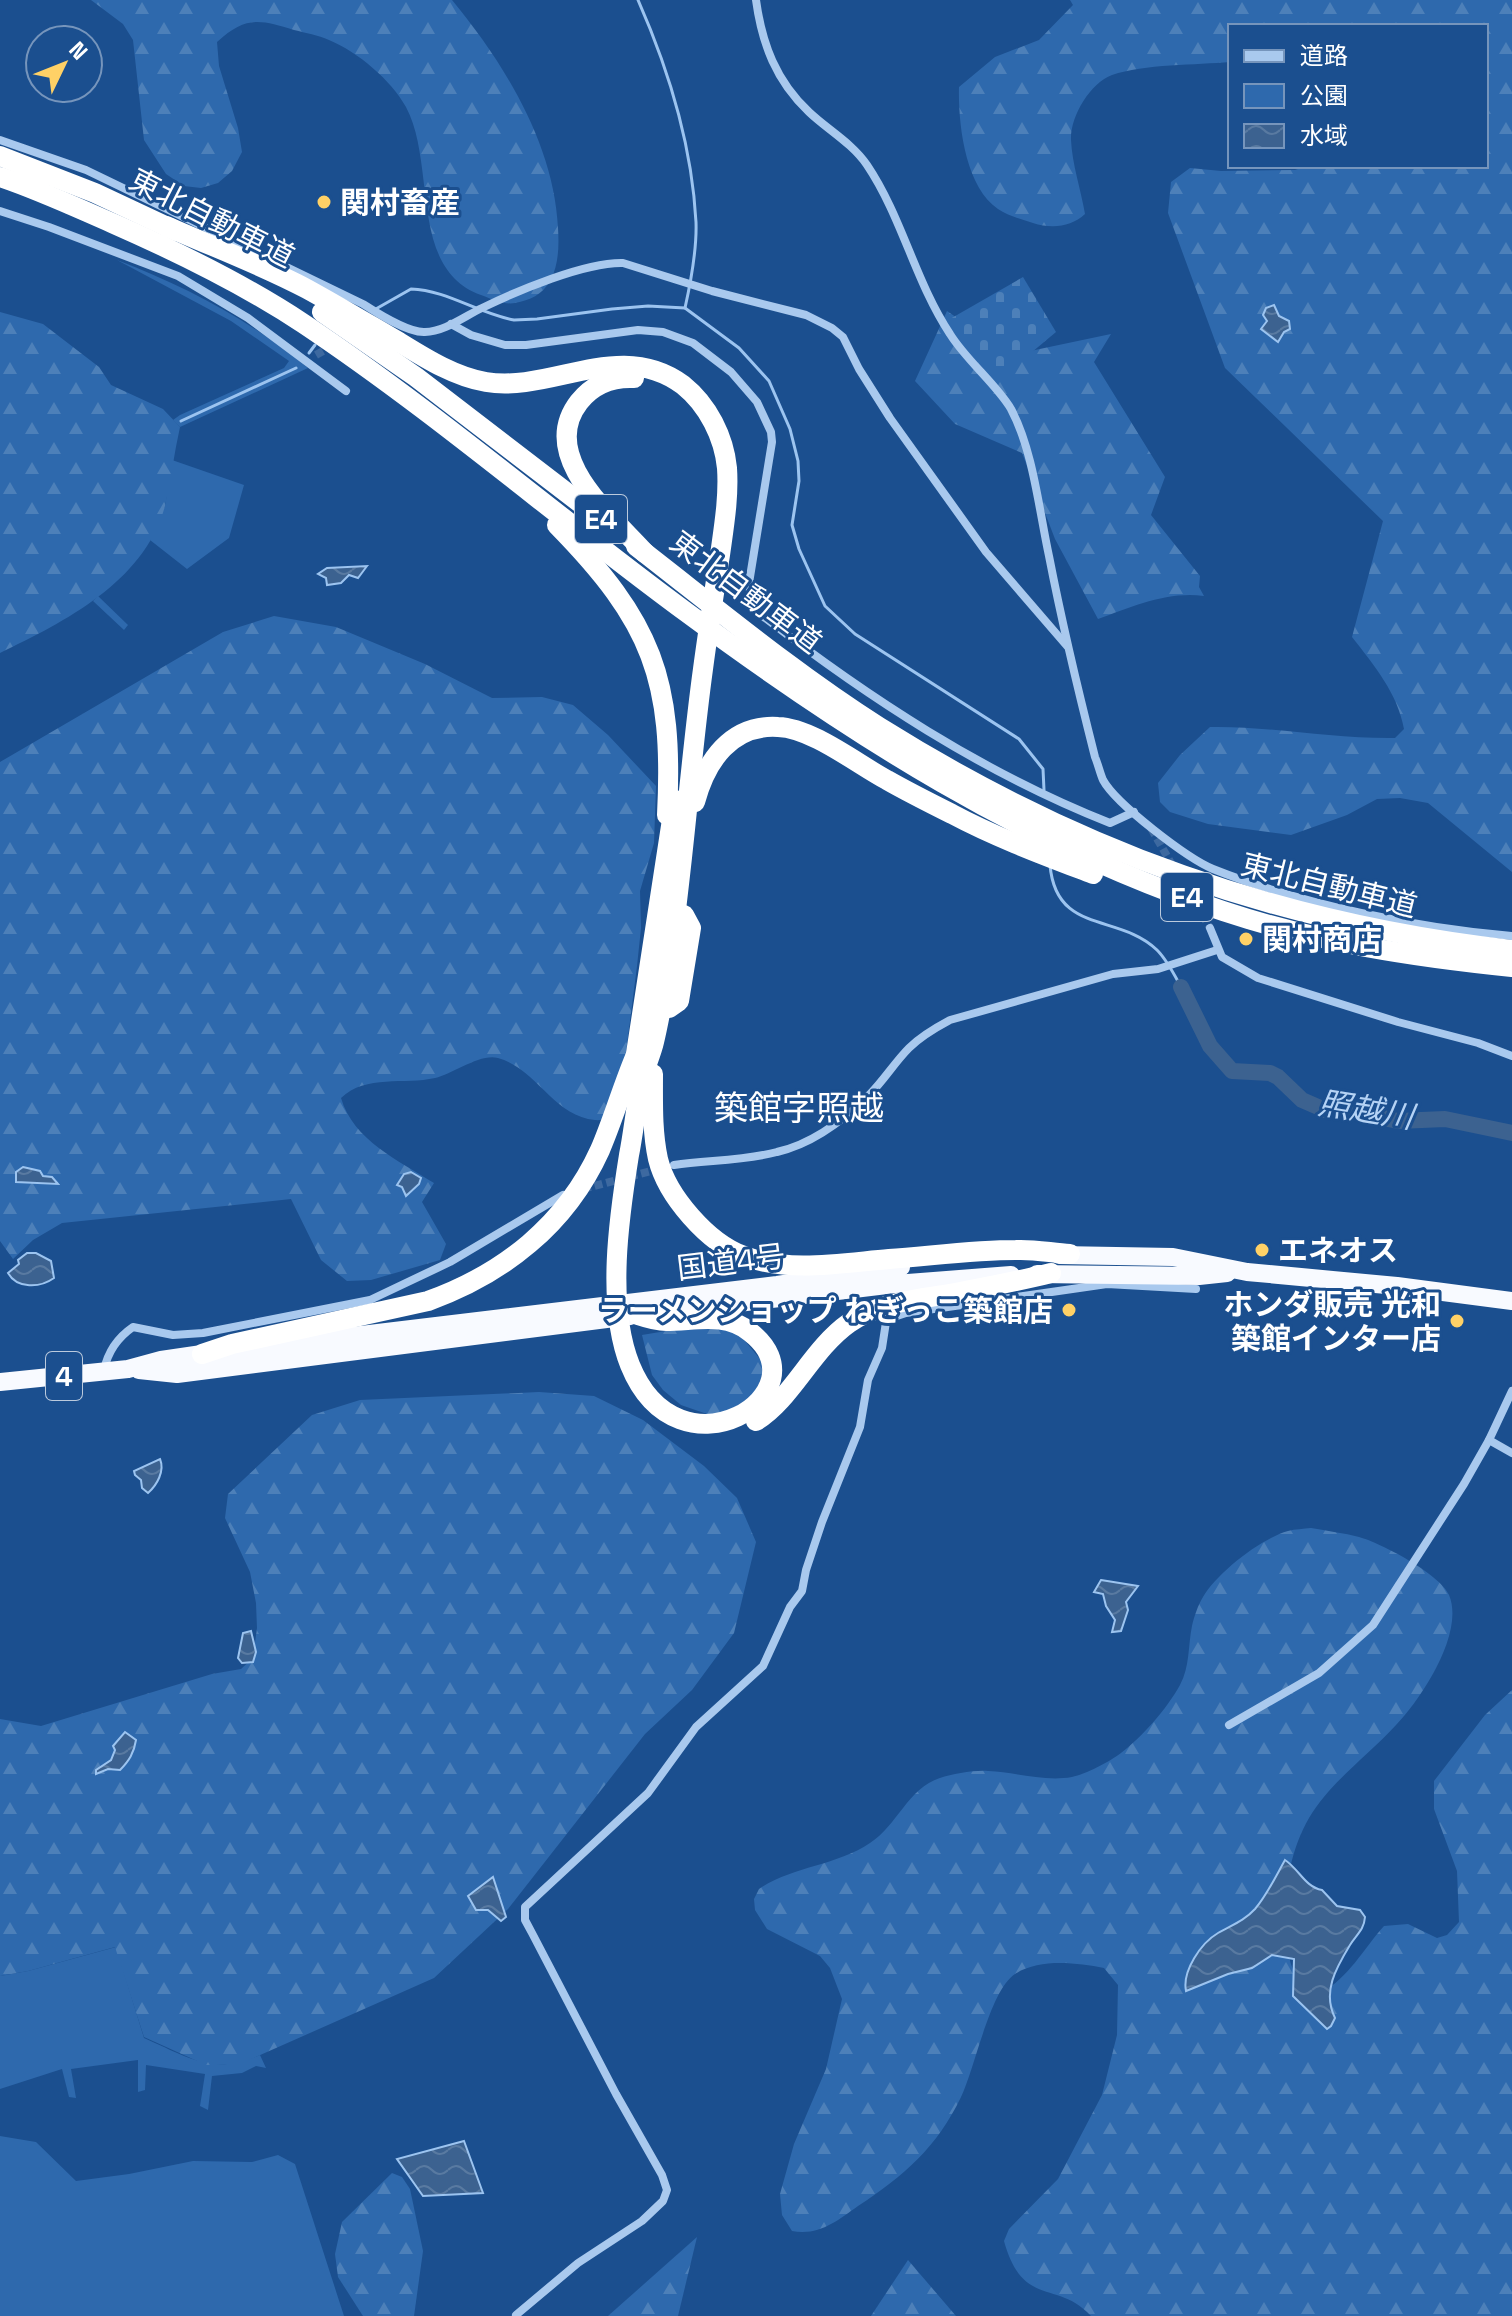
<svg xmlns="http://www.w3.org/2000/svg" width="1512" height="2316" viewBox="0 0 1512 2316" font-family="'Space Grotesk','Noto Sans JP',sans-serif">
<defs>
<pattern id="forest-firs" width="22" height="20" patternUnits="userSpaceOnUse" patternTransform="scale(2)"><rect width="22" height="20" fill="#2e69ad"/><path d="M5 1l3.5 6h-7zM16 11l3.5 6h-7z" fill="#4d80b9"/></pattern>
<pattern id="cemetery-stones" width="16" height="16" patternUnits="userSpaceOnUse" patternTransform="scale(2)"><rect width="16" height="16" fill="#2e69ad"/><path d="M2 7V4a2 2 0 0 1 4 0v3zM10 15v-3a2 2 0 0 1 4 0v3z" fill="#4d80b9"/></pattern>
<pattern id="water-waves" width="16" height="10" patternUnits="userSpaceOnUse" patternTransform="scale(2)"><rect width="16" height="10" fill="#3c6290"/><path d="M0 5q4-4 8 0t8 0" fill="none" stroke="#597aa1"/></pattern>
</defs>
<rect width="100%" height="100%" fill="#1b4f8f"/>
<g fill="#2e69ad">
<path d="M117,260C187,287 250,320 308,368L180,427L173,420L180,415L284,368L289,361L231,321Z"/>
<polygon points="172,460 244,485 229,538 187,569 150,540 165,506"/>
<polygon points="98,596 128,625 124,630 93,601"/>
<path d="M116,1947L144,2038C188,2057 212,2076 260,2055L266,2068L256,2066L242,2073L212,2076L208,2110L200,2106L205,2074L146,2065L145,2090L138,2092V2060L71,2069L76,2098L69,2097L62,2069L0,2089V1976L28,1971Z"/>
<polygon points="0,2136 36,2142 76,2181 129,2174 193,2161 252,2162 278,2155 295,2164 344,2316 0,2316"/>
</g>
<g fill="url(#forest-firs)">
<path d="M91,0H452C504,63 554,144 558,228C559,245 559,265 550,281C542,295 530,300 515,303C503,305 492,299 481,295C408,269 437,165 406,107C391,80 358,52 329,40C318,35 306,33 294,30C260,19 245,16 217,42L219,66L238,128L242,152L232,171L218,183L201,188L184,186L166,174L144,140L133,40L123,24Z"/>
<path d="M1070,0H1512V872L1428,803L1400,798L1377,799L1347,815L1291,835L1208,824L1170,812L1160,802L1158,783L1180,755L1210,727C1272,726 1333,739 1395,738L1404,729C1398,694 1374,665 1352,637L1383,521L1225,368L1168,213L1171,182L1190,168L1221,171L1295,170L1307,166H1486V26H1230V62C1196,65 1144,64 1112,75C1090,83 1070,117 1071,140C1072,164 1081,190 1085,214C1071,227 1052,229 1033,223C1021,219 1008,216 998,209C965,187 958,123 959,87L995,57L1039,40L1073,5Z"/>
<path d="M947,311L1011,355L1111,334L1094,362L1165,477L1151,515L1200,576L1199,587L1204,596C1167,591 1132,607 1098,619L1055,539L1022,453L955,424L915,381Z"/>
<path d="M0,312L43,324L99,367L111,385L163,409L180,427C174,453 171,480 165,506C144,582 66,621 0,653Z"/>
<path d="M274,616L336,627L425,664L492,698L542,697L573,705L608,735L656,786L654,843L640,891L641,928L637,966L618,1115C611,1117 602,1121 595,1120C553,1116 537,1069 498,1058C480,1053 453,1074 435,1078C404,1085 366,1074 341,1098C353,1140 399,1161 434,1183L422,1202L446,1244L440,1260L371,1280L347,1281L321,1260L291,1199L62,1223L33,1240L13,1259L0,1241V762L223,632Z"/>
<polygon points="723,1325 740,1335 765,1365 756,1393 725,1414 707,1414 681,1405 663,1390 652,1375 642,1335 696,1326"/>
<polygon points="539,1392 594,1396 643,1420 704,1466 737,1498 756,1542 734,1633 692,1690 645,1734 508,1909 434,1978 240,2064 206,2065 144,2037 115,1947 28,1971 0,1976 0,1719 41,1726 212,1674 241,1669 253,1658 257,1628 256,1603 250,1572 225,1518 228,1494 312,1415 360,1400"/>
<path d="M1311,1528C1327,1531 1344,1533 1359,1537C1381,1543 1440,1574 1449,1595C1465,1633 1421,1699 1396,1725C1368,1756 1331,1781 1309,1818C1291,1849 1284,1888 1285,1923C1285,1939 1288,1961 1296,1976C1300,1983 1313,1989 1320,1994C1351,1975 1361,1952 1384,1926L1408,1924L1437,1938L1447,1935L1459,1922L1457,1871L1434,1809V1781L1485,1715L1512,1690V2316H1091C1057,2279 1023,2309 1004,2241L1009,2229L1058,2179L1102,2095L1117,2035L1118,1985L1104,1968C1077,1963 1040,1958 1015,1974C990,1990 975,2068 961,2097C937,2147 904,2176 858,2206C837,2221 819,2236 792,2231L782,2215L780,2194L794,2144L826,2069L842,1999L830,1968L820,1956L767,1929L755,1910L754,1899L759,1889C793,1866 836,1866 870,1843C897,1826 908,1788 940,1778C953,1774 974,1770 988,1771C1015,1772 1044,1782 1072,1777C1086,1774 1109,1762 1121,1753C1143,1736 1166,1710 1180,1685C1190,1667 1188,1645 1192,1626C1194,1617 1198,1605 1203,1597C1217,1573 1260,1539 1288,1531C1295,1529 1304,1529 1311,1528Z"/>
<polygon points="392,2173 402,2177 410,2189 423,2251 414,2316 363,2316 338,2277 335,2254 342,2222"/>
<polygon points="697,2237 678,2316 608,2316"/>
<polygon points="908,2260 956,2316 871,2316"/>
</g>
<polygon fill="url(#cemetery-stones)" points="1023,277 1056,332 1000,379 950,319"/>
<g fill="url(#water-waves)" stroke="#9cc4f0" stroke-width="2">
<polygon points="1274,305 1279,316 1289,321 1290,329 1284,332 1278,342 1261,329 1267,321 1263,315 1266,308"/>
<polygon points="367,566 358,578 349,575 341,583 327,585 326,578 318,574 327,568"/>
<polygon points="23,1167 40,1171 43,1176 52,1177 58,1184 16,1182 16,1172"/>
<polygon points="411,1172 421,1178 419,1184 406,1196 402,1187 397,1185 404,1174"/>
<path d="M27,1253H36L51,1261L54,1278C40,1288 17,1289 8,1273L19,1264L18,1260Z"/>
<path d="M160,1459C165,1471 157,1485 148,1493L142,1488L141,1480L135,1475L134,1471Z"/>
<polygon points="1101,1580 1138,1586 1126,1602 1128,1610 1121,1631 1112,1632 1115,1620 1106,1606 1103,1594 1094,1592"/>
<polygon points="251,1631 256,1652 253,1662 242,1663 238,1658 243,1633"/>
<path d="M125,1732L136,1740C134,1753 129,1761 120,1770L108,1769L96,1774V1770L111,1760L115,1750L113,1746Z"/>
<path d="M1285,1860C1299,1869 1305,1887 1322,1890L1337,1906L1360,1910L1365,1917C1364,1930 1357,1934 1350,1945C1336,1968 1322,1992 1335,2018L1331,2026L1327,2029L1293,1996L1294,1959L1272,1955L1252,1968L1228,1974L1186,1991C1182,1971 1201,1943 1218,1933C1232,1925 1244,1921 1255,1909C1267,1895 1276,1876 1285,1860Z"/>
<polygon points="493,1877 506,1917 501,1921 488,1910 476,1910 468,1896"/>
<polygon points="464,2141 483,2193 423,2196 397,2159"/>
</g>
<g fill="none" stroke-linecap="round" stroke-linejoin="round">
<g stroke="#9cc4f0" stroke-width="3">
<path d="M638,0C668,68 692,147 696,222C697,250 691,281 685,308"/>
<path d="M374,310L411,289C447,290 479,314 514,320L537,319L612,309L648,306L685,308L739,348L769,381L790,429L798,461L799,481L792,525L799,549L825,606L855,634L1019,739L1043,769L1044,790"/>
<polyline points="309,353 315,345"/>
<polyline points="181,421 296,368"/>
<path d="M1050,865C1056,935 1119,913 1157,950C1167,960 1174,974 1181,987"/>
</g>
<polyline stroke="#3c6290" stroke-width="16" points="1181,987 1210,1046 1232,1071 1270,1073 1278,1077 1302,1100 1325,1110 1354,1112 1398,1121 1445,1119 1512,1133"/>
<g stroke="#3d69a0" stroke-width="8" stroke-dasharray="8 4" stroke-linecap="butt">
<polyline points="316,355 332,346"/>
<polyline points="1151,828 1172,865"/>
<polyline points="1196,904 1210,928"/>
<polyline points="583,1189 659,1169"/>
</g>
<g stroke="#a9c9ee" stroke-width="8">
<path d="M756,0C762,44 776,81 809,112C828,130 852,143 867,165C902,217 915,281 950,334C966,360 997,385 1011,409C1033,450 1039,510 1049,556C1062,623 1078,690 1095,757C1098,764 1100,773 1103,780C1116,804 1187,858 1213,869C1301,904 1417,928 1512,936"/>
<path d="M0,140L86,170L363,304C377,313 408,333 425,332C444,332 465,316 482,308C517,291 585,262 623,263L712,291L806,315L832,328L843,337L859,369L890,418L986,552L1067,646"/>
<polyline points="0,211 49,227 178,276 248,318 346,391"/>
<path d="M451,324L471,335L505,345H526L638,330L663,332L693,343L731,372L757,402L771,432L772,442L749,583L751,600L760,614C867,697 983,773 1110,823L1134,812"/>
<polyline points="1210,928 1222,957 1258,978 1398,1022 1478,1043 1512,1056"/>
<path d="M674,1165C708,1160 744,1161 777,1152C812,1144 845,1119 870,1094C884,1080 895,1062 909,1048C921,1036 935,1028 950,1020L1113,974L1158,969L1217,950"/>
<path d="M104,1370C108,1351 117,1338 133,1327L173,1335L203,1333L370,1300L450,1262L563,1195"/>
<polyline points="1489,1440 1512,1453"/>
<polyline points="1229,1725 1319,1673 1373,1625 1464,1484 1489,1440 1512,1391"/>
<polyline points="516,2315 578,2263 642,2221 663,2201 667,2190 662,2175 616,2094 532,1933 525,1920 525,1907 648,1793 696,1727 763,1666 790,1607 802,1591 806,1570 822,1522 860,1427 868,1380 882,1348 886,1322 891,1318 906,1313 1107,1284 1196,1289"/>
</g>
<g stroke="#f8faff" stroke-width="18">
<polyline points="1059,1255 1173,1257 1247,1272 1397,1286 1512,1301"/>
<polyline points="1037,1274 1199,1276 1227,1273"/>
<polyline points="655,1313 895,1284 1011,1275"/>
<polyline points="139,1370 177,1374 630,1316"/>
<polyline points="0,1382 128,1369 161,1360 202,1354 777,1285 901,1267"/>
</g>
<g stroke="#fff" stroke-width="20">
<polyline points="0,156 95,193 176,231"/>
<path d="M0,177C39,190 75,207 112,223C178,252 244,284 304,324C437,413 558,518 686,612C851,734 1026,846 1223,911C1316,942 1414,957 1512,967"/>
<path d="M166,226C213,247 262,265 307,289C338,306 368,324 399,342C425,358 455,377 486,382C552,393 620,338 683,385C708,405 724,437 727,468C729,497 724,526 720,555C714,593 708,631 703,669C689,771 683,874 667,976C663,998 659,1021 654,1042C651,1055 645,1067 642,1079C636,1104 634,1130 629,1155C619,1217 606,1305 630,1365C679,1486 828,1392 750,1332C725,1312 696,1321 666,1321C657,1321 647,1318 638,1315"/>
<polyline points="322,312 416,377 605,522"/>
<path d="M634,378C612,377 593,384 579,402C537,456 612,516 645,553"/>
<path d="M557,525C652,622 674,679 667,815"/>
<path d="M636,546C716,608 794,673 879,727C1077,851 1280,924 1512,950"/>
<path d="M695,802C706,761 731,724 778,727C812,728 857,764 887,780C908,792 930,803 952,814C997,838 1046,856 1093,874"/>
<polyline points="669,1008 679,1001 691,928 684,915"/>
<polyline points="633,1073 675,800"/>
<path d="M653,1074C653,1103 652,1131 658,1159C667,1196 708,1243 744,1256C789,1273 842,1263 889,1259C931,1256 974,1250 1016,1250C1034,1249 1052,1253 1070,1254"/>
<path d="M202,1354L232,1344L428,1301C503,1274 566,1225 600,1150C613,1120 622,1088 635,1057"/>
<path d="M756,1421C791,1400 812,1349 849,1323C879,1302 920,1299 955,1293C987,1287 1019,1281 1051,1273"/>
</g>
</g>
<g fill="#ffd166" stroke="#1b4f8f" stroke-width="3">
<circle cx="324" cy="202" r="8"/>
<circle cx="1246" cy="939" r="8"/>
<circle cx="1262" cy="1250" r="8"/>
<circle cx="1069" cy="1310" r="8"/>
<circle cx="1457" cy="1321" r="8"/>
</g>
<g text-anchor="middle" dominant-baseline="central" stroke-width="6" stroke-linejoin="round" paint-order="stroke">
<g fill="#1b4f8f" stroke="#bbcadd" stroke-width="2">
<rect x="575" y="495" width="52" height="48" rx="6"/>
<rect x="1161" y="873" width="52" height="48" rx="6"/>
<rect x="46" y="1352" width="36" height="48" rx="6"/>
</g>
<g font-size="28" font-weight="bold" fill="#fff">
<text x="601" y="519">E4</text>
<text x="1187" y="897">E4</text>
<text x="64" y="1376">4</text>
</g>
<g font-size="30" font-weight="bold" fill="#fff" stroke="#1b4f8f" text-anchor="start">
<text x="340" y="202">関村畜産</text>
<text x="1262" y="939">関村商店</text>
<text x="1278" y="1250">エネオス</text>
<text x="1441" y="1304" text-anchor="end">ホンダ販売 光和<tspan x="1441" dy="34">築館インター店</tspan></text>
<text x="1053" y="1310" text-anchor="end">ラーメンショップ ねぎっこ築館店</text>
</g>
<g font-size="30" fill="#fff" stroke="#1b4f8f">
<text transform="translate(212 218) rotate(27)">東北自動車道</text>
<text transform="translate(746 592) rotate(37)">東北自動車道</text>
<text transform="translate(1329 885) rotate(14)">東北自動車道</text>
<text transform="translate(731 1262) rotate(-7)">国道4号</text>
</g>
<g font-size="32" font-style="italic" fill="#b5d3f5" stroke="#1b4f8f">
<text transform="translate(1366 1110) rotate(9)">照越川</text>
</g>
<g font-size="34" fill="#fff" stroke="#1b4f8f">
<text x="799" y="1108">築館字照越</text>
</g>
</g>
<rect x="1228" y="24" width="260" height="144" fill="#1b4f8f" stroke="#7695bc" stroke-width="2"/>
<rect x="1244" y="50" width="40" height="12" fill="#a9c9ee" stroke="#7695bc" stroke-width="2"/>
<text x="1300" y="64" font-size="24" fill="#ffffff">道路</text>
<rect x="1244" y="84" width="40" height="24" fill="#2e69ad" stroke="#7695bc" stroke-width="2"/>
<text x="1300" y="104" font-size="24" fill="#ffffff">公園</text>
<rect x="1244" y="124" width="40" height="24" fill="url(#water-waves)" stroke="#7695bc" stroke-width="2"/>
<text x="1300" y="144" font-size="24" fill="#ffffff">水域</text>
<g transform="translate(64 64) rotate(47)"><circle r="38" fill="#1b4f8f" stroke="#7695bc" stroke-width="2"/>
<path d="M0-6L14 30L0 20L-14 30Z" fill="#ffd166"/>
<text y="-12" font-size="22" font-weight="bold" text-anchor="middle" fill="#ffffff">N</text>
</g>
</svg>
